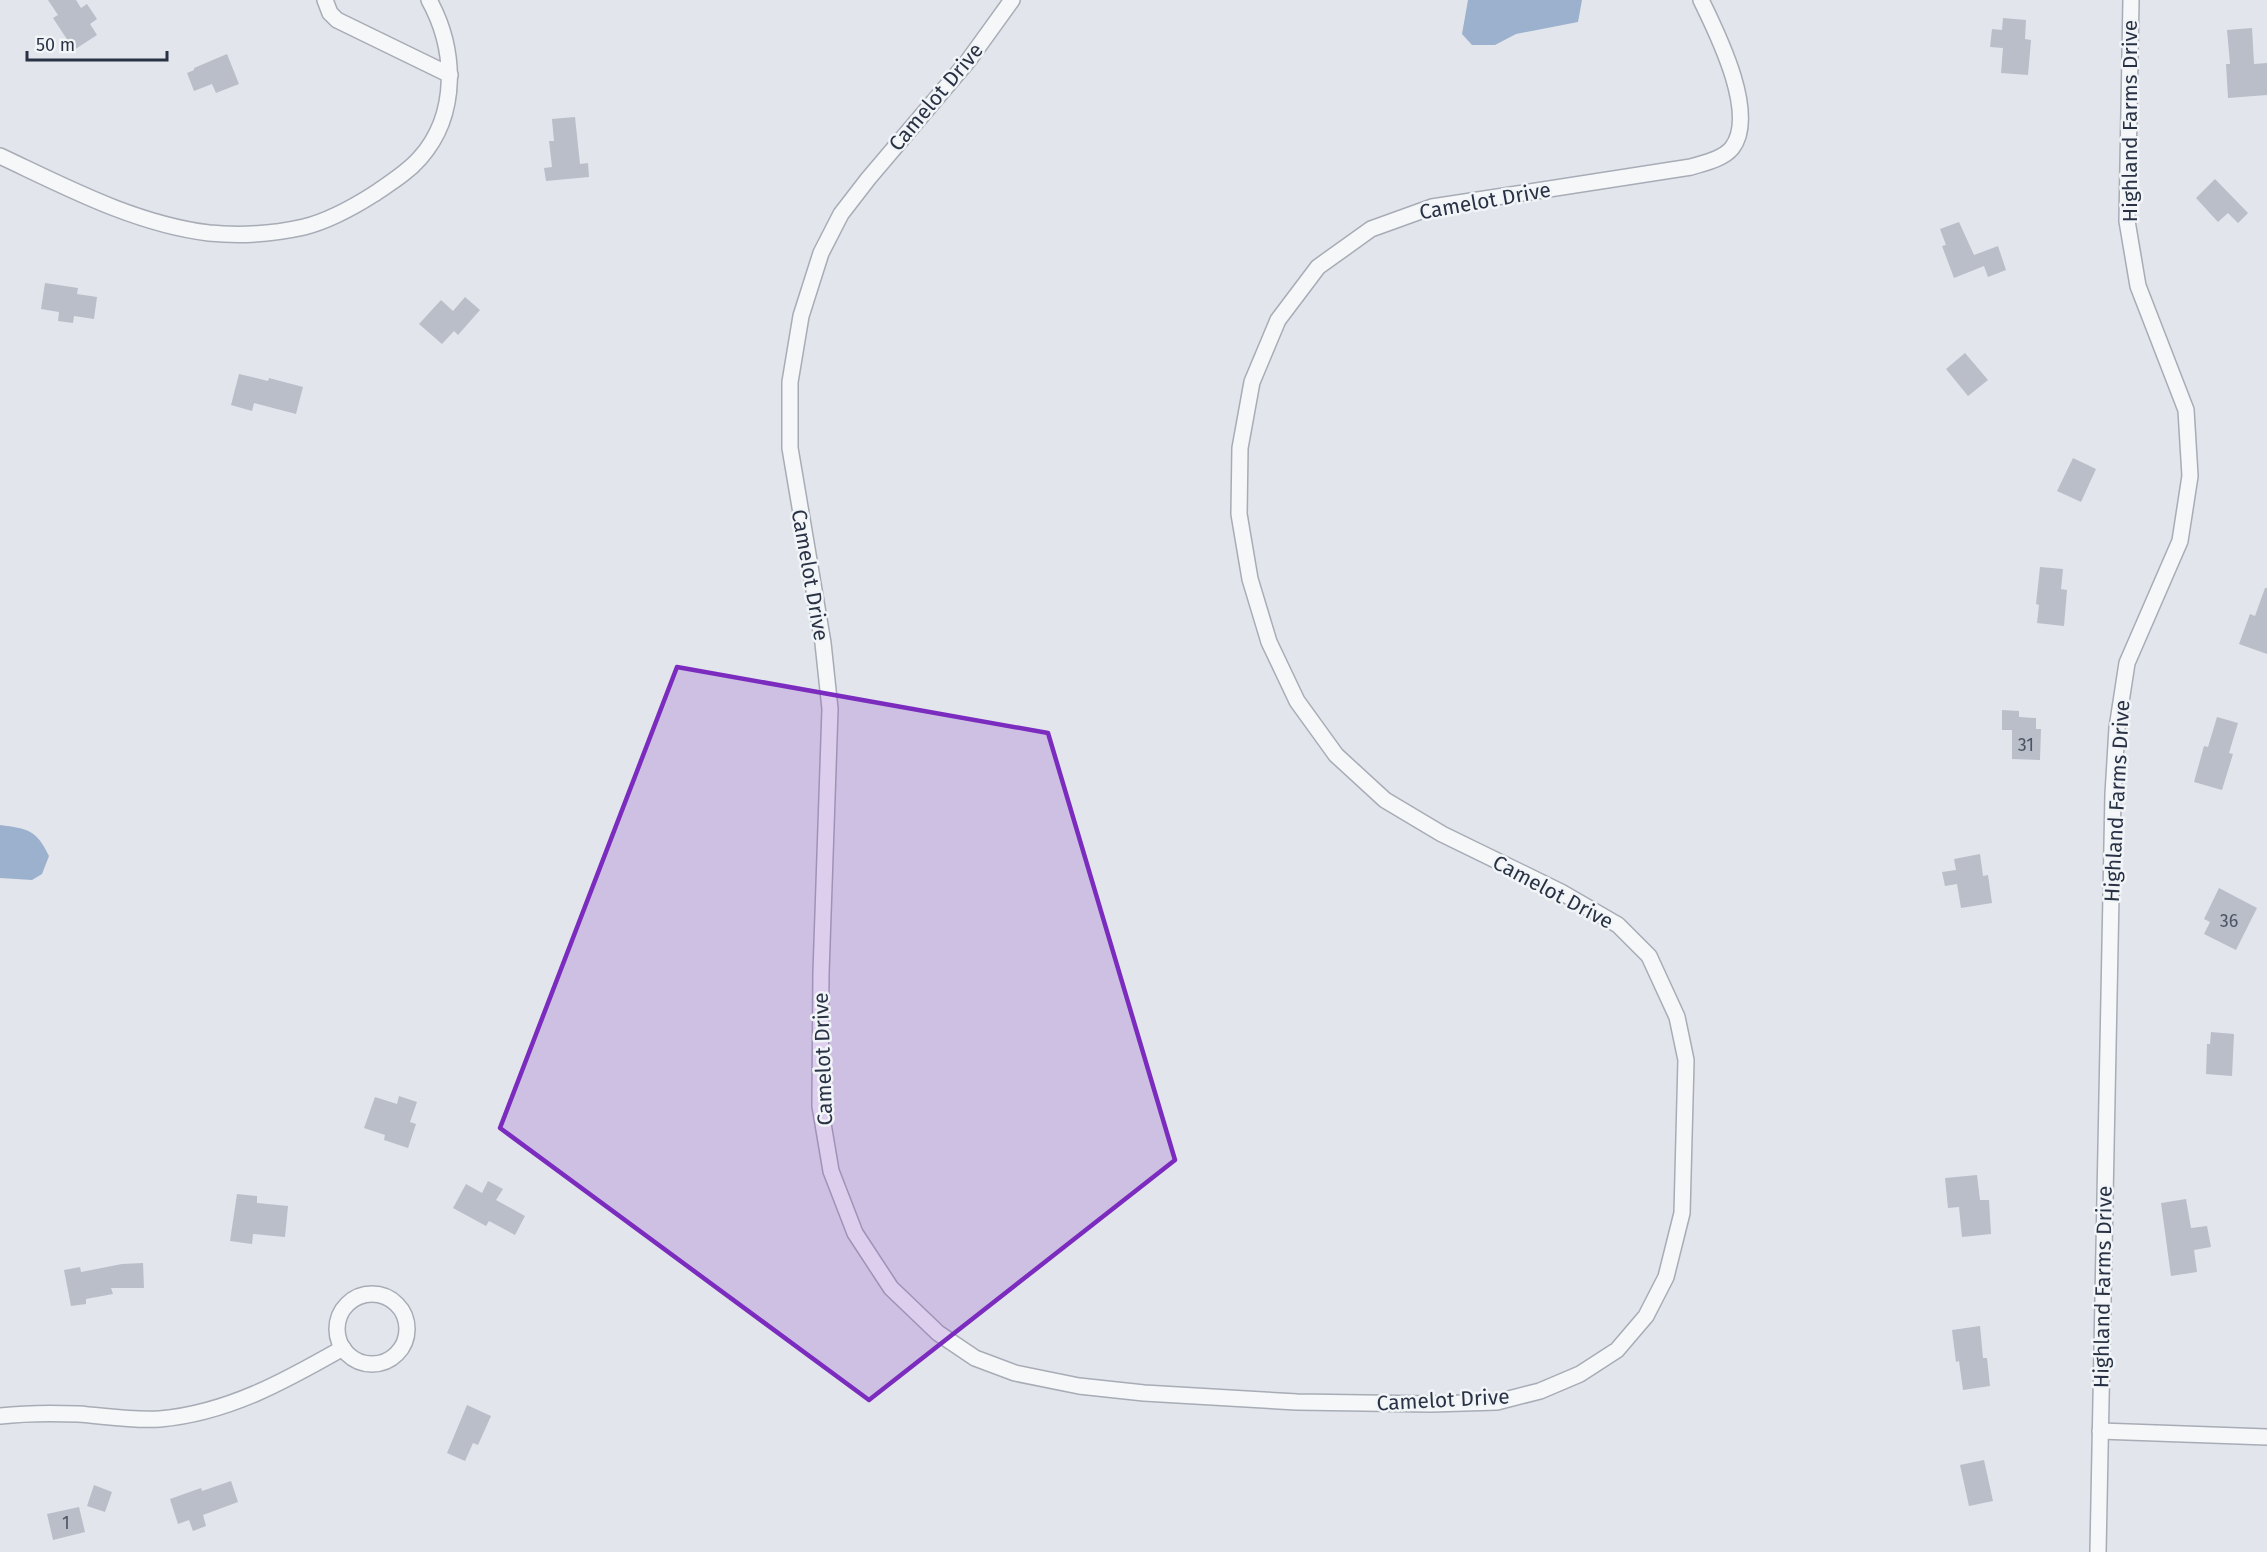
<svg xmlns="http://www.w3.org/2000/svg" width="2267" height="1552" viewBox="0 0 2267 1552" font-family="'Fira Sans',sans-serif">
<rect width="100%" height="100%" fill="#e2e5eb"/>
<g fill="#9cb1cd">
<polygon points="1468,0 1582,0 1578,22 1516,34 1495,45 1472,45 1462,34"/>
<path d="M0,825C28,829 36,829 49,856L42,874L32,880L0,878Z"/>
</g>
<g fill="#b9bec9">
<polygon points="48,0 76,0 81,8 87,4 97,19 90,24 97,35 74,50 53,18 58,15"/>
<polygon points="2003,18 2026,20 2025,39 2031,40 2028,75 2001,73 2003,48 1990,47 1992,29 2002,30"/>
<polygon points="2252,28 2254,64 2267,63 2267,95 2228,98 2226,64 2230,64 2227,30"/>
<polygon points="227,54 239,84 216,93 212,84 194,91 187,73 194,70 194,68"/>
<polygon points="575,117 580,164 588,163 589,177 546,181 544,168 552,167 549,141 554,141 552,119"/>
<polygon points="2215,179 2248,213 2238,223 2228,213 2218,222 2196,198"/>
<polygon points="1959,222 1974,255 1998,246 2006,270 1988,277 1984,266 1954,278 1942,246 1946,245 1940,229"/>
<polygon points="45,283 78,288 77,294 97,297 94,319 74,316 73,323 58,321 59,312 41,309"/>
<polygon points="465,297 480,310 458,335 454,331 442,344 419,324 441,300 453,311"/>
<polygon points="1965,353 1988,380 1968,396 1946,369"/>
<polygon points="239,374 268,381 269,378 303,387 296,414 254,403 252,411 231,405"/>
<polygon points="2073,458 2096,469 2081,502 2057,491"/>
<polygon points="2040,567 2063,569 2061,589 2067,590 2064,626 2037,623 2039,605 2036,604"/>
<polygon points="2265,588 2267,588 2267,654 2239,644 2250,614 2255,616"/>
<polygon points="2002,710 2019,711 2019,717 2036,718 2036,729 2041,729 2040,760 2012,759 2012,730 2002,730"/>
<polygon points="2217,717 2238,723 2229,753 2233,754 2222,790 2194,782 2204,746 2208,747"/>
<polygon points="1980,854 1983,876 1988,875 1992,903 1961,908 1957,884 1945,886 1942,872 1956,870 1954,859"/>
<polygon points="2219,888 2257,908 2236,950 2204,934 2210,922 2204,919"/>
<polygon points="2211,1032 2234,1034 2232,1076 2206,1074 2207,1044 2210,1044"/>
<polygon points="399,1096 417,1102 410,1122 416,1124 408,1148 384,1140 385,1135 364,1128 375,1097 397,1104"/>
<polygon points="1977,1175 1980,1200 1989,1200 1991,1234 1962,1237 1959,1207 1948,1208 1945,1178"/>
<polygon points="488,1181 503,1189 496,1200 525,1216 515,1235 489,1221 486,1226 453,1208 466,1184 482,1193"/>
<polygon points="237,1194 257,1196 257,1203 288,1206 285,1237 253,1234 252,1244 230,1241"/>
<polygon points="2186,1199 2191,1228 2207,1226 2211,1247 2194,1250 2197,1272 2171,1276 2161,1203"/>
<polygon points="143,1263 144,1288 111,1288 113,1294 86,1299 86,1304 71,1306 64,1270 80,1267 81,1272 122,1264"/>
<polygon points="1980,1326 1983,1358 1987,1358 1990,1386 1963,1390 1959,1361 1956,1362 1952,1330"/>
<polygon points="467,1405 491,1416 478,1445 473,1443 465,1461 447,1453"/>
<polygon points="1984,1460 1993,1501 1969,1506 1960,1465"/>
<polygon points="231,1481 238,1502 203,1515 206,1526 193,1531 189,1520 178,1524 170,1499 201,1488 202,1491"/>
<polygon points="94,1485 112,1492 105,1512 87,1506"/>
<polygon points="79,1507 85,1532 53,1540 47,1514"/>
</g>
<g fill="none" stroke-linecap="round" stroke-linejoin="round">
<g stroke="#a7acb6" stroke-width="18">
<g id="minor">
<polyline points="325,0 330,13 337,20 450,75"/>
<path d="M1012,0L968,61L868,179L841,214L821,253L801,316L790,382V448L823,643L830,709L821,973L820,1106L831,1171L855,1233L891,1288L938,1333L975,1358L1015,1373L1079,1386L1144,1393L1297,1402L1431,1404L1497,1402L1540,1391L1580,1374L1617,1350L1646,1316L1666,1277L1682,1213L1686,1060L1677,1017L1649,956L1618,925L1561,892L1442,834L1385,800L1336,755L1297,701L1269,642L1250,579L1239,514L1240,448L1252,382L1278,320L1318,267L1371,229L1432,207L1691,167C1704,163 1723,159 1732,148C1758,114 1717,33 1701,0"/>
<path d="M0,156C66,187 135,224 209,233C240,236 273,234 304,227C328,221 352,208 374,194C390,183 407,173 420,158C459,114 456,49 429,0"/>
<circle cx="372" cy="1329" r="35"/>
<path d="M0,1416C26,1413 52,1413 78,1414C105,1416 133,1421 160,1419C228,1413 285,1381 343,1348"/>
<polyline points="2100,1431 2267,1437"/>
<polyline points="2098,1552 2113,794 2117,728 2127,663 2180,541 2190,476 2186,410 2138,286 2127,221 2131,0"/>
</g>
</g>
<use href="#minor" stroke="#f6f7f9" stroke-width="15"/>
</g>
<path fill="#7b2cbf" fill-opacity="0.2" stroke="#7b2cbf" stroke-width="4.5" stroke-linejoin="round" d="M677,667L1048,733L1175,1160L869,1400L500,1128Z"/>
<g text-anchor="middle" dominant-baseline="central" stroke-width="5" stroke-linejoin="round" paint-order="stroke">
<g font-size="18" fill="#4d5565">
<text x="2026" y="745">31</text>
<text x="2229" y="921">36</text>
<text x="66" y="1523">1</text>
</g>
<g font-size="21" fill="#293244" stroke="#f2f5f8">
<text transform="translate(936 97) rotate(-50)">Camelot Drive</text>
<text transform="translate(2130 121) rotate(-90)">Highland Farms Drive</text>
<text transform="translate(1485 201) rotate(-10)">Camelot Drive</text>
<text transform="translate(810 575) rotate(80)">Camelot Drive</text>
<text transform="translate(2117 801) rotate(-87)">Highland Farms Drive</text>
<text transform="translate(1553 892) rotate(28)">Camelot Drive</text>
<text transform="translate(823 1059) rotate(-92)">Camelot Drive</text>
<text transform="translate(2103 1287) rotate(-89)">Highland Farms Drive</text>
<text transform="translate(1443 1400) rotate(-3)">Camelot Drive</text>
</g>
</g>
<path d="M27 51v9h140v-9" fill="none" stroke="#293244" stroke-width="3"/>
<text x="36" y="51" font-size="18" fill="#293244" stroke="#f2f5f8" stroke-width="4.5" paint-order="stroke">50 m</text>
</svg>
